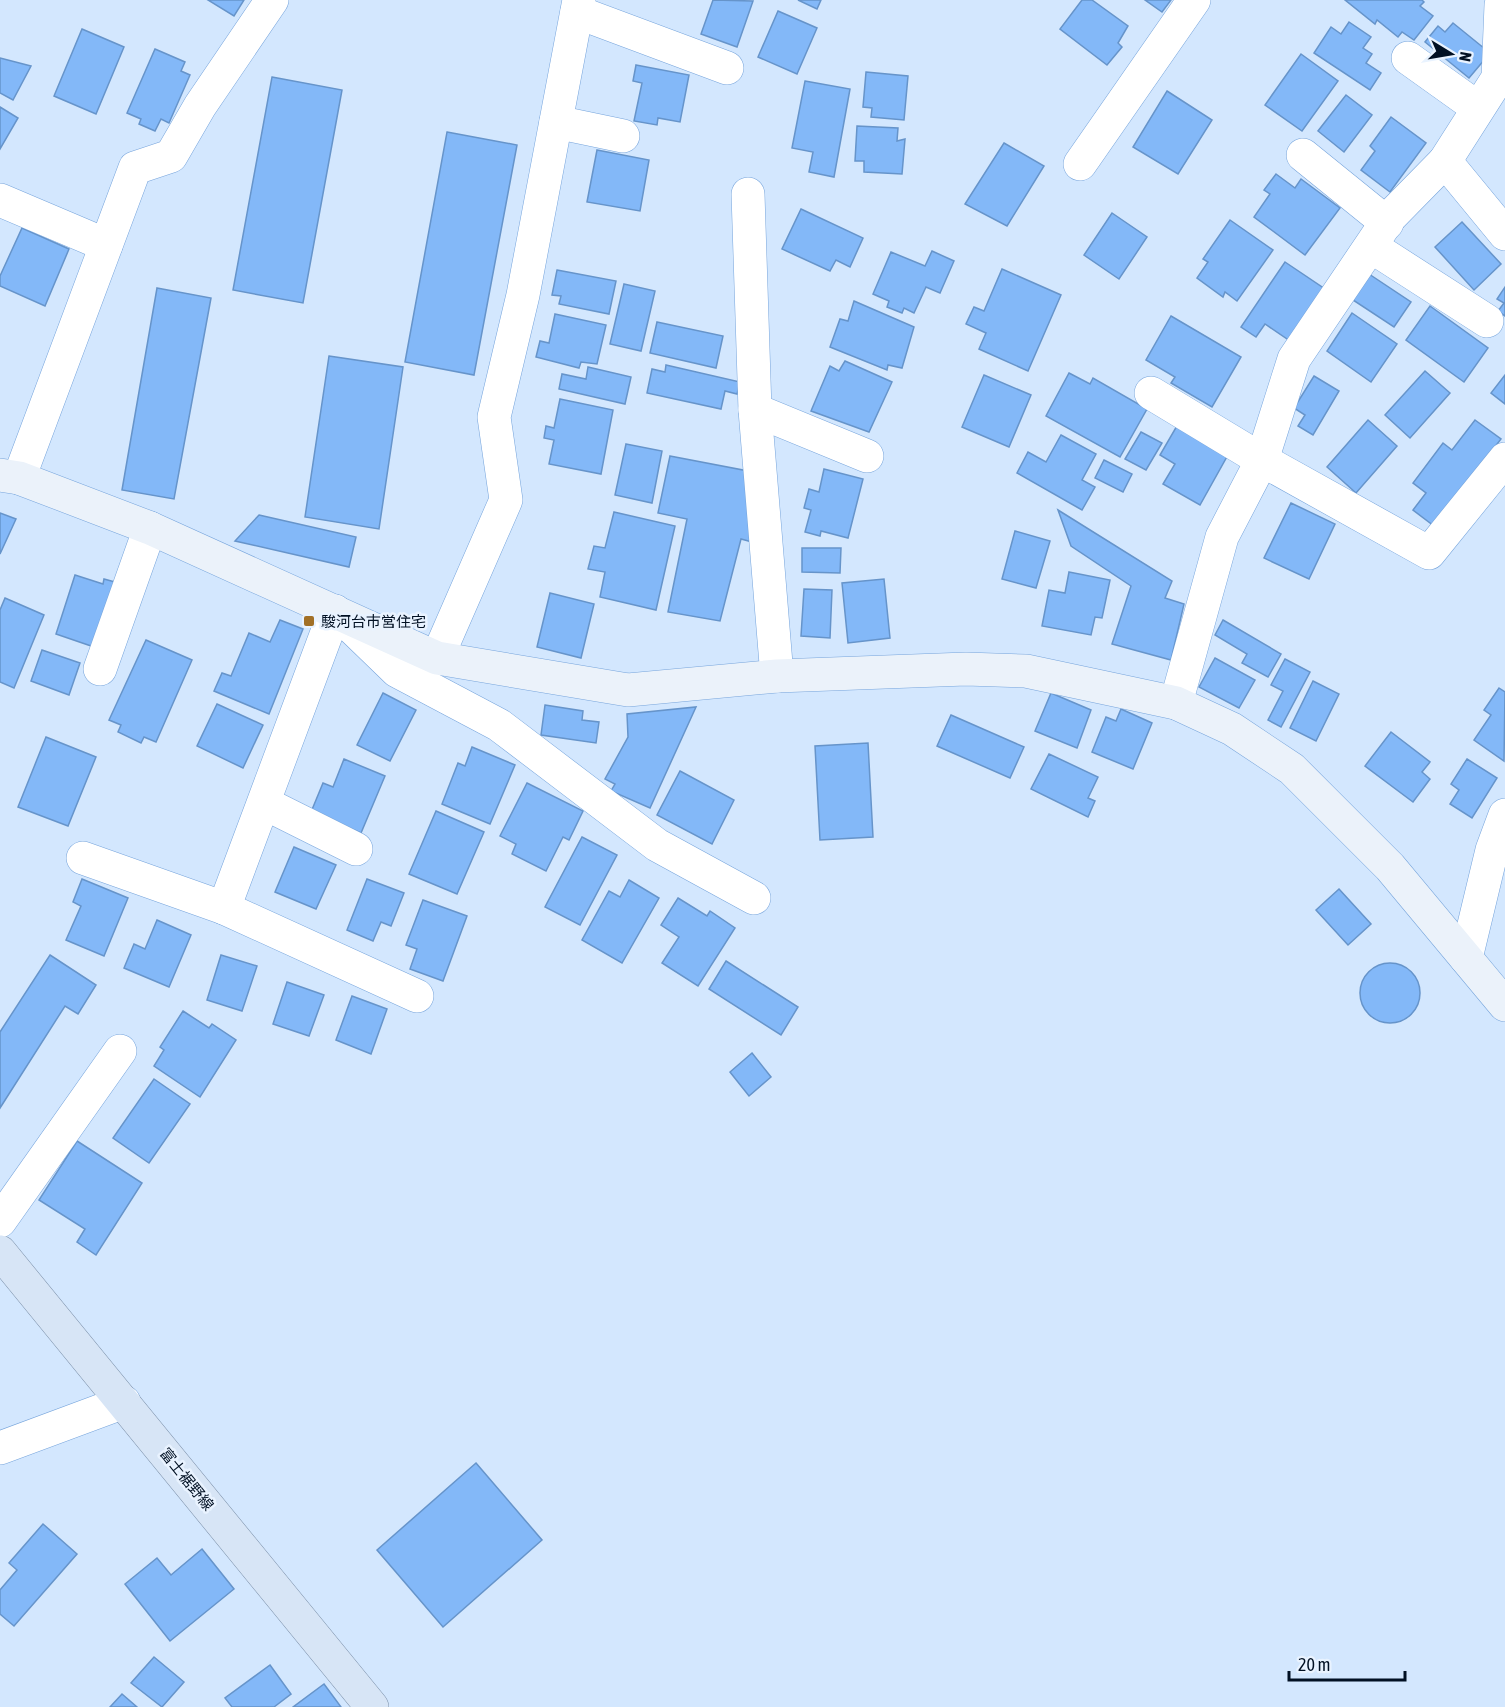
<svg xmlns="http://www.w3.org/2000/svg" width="1505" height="1707" viewBox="0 0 1505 1707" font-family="'Asap Condensed','Noto Sans JP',sans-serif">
<rect width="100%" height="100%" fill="#d3e7fe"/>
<g fill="#83b8f8" stroke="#6694ca" stroke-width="1.5">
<polygon points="208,0 244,0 234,16"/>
<polygon points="713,0 753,1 737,47 701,34"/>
<polygon points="798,0 821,0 817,9"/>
<polygon points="1082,0 1092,0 1128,26 1118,43 1122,47 1107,65 1060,29"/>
<polygon points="1145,0 1171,0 1162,12"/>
<polygon points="1345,0 1422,0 1424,2 1420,6 1433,16 1414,40 1402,32 1398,37 1377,20 1375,24"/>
<polygon points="778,11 817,28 797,74 758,57"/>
<polygon points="1349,22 1371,37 1363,48 1372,54 1366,63 1381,73 1370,90 1314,53 1331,27 1341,34"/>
<polygon points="1453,23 1490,53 1469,78 1425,42 1438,26 1445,32"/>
<polygon points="82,29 124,47 96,114 54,96"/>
<polygon points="155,49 185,62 181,71 190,75 169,123 161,119 155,131 139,124 141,119 127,113"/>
<polygon points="1301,54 1338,81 1302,131 1265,105"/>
<polygon points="0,58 31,66 13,100 0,93"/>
<polygon points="636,65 689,75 680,122 658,118 657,125 634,121 642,83 633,81"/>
<polygon points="866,72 908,76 904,120 871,117 872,108 863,107"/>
<polygon points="272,77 342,90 303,303 233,290"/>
<polygon points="805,81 850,89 834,177 809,172 813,152 792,148"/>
<polygon points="1167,91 1212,120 1178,174 1133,147"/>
<polygon points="1346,95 1372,115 1344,152 1318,131"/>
<polygon points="0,107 18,118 0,149"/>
<polygon points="1391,117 1426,143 1390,192 1361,170 1375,151 1370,146"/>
<polygon points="857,126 898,128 897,141 905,139 902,174 864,172 864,161 855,161"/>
<polygon points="447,132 517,145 474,375 405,362"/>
<polygon points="1004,143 1044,166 1007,226 965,204"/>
<polygon points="597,150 649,160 640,211 587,202"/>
<polygon points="1276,174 1295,188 1301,179 1340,208 1305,255 1254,217 1270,194 1264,190"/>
<polygon points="801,209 863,238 850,267 836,260 830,271 782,249"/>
<polygon points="1112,213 1147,237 1119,279 1084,255"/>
<polygon points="1230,220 1273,250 1237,301 1225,292 1223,297 1197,278 1208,262 1203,259"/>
<polygon points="1462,222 1501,264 1474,290 1435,247"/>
<polygon points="22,228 69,249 45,306 0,286 0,276"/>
<polygon points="932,251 954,261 940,293 926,287 914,313 904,308 902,313 887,307 889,301 873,294 891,252 925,266"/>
<polygon points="1285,262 1328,291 1293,343 1265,324 1256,337 1241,327"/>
<polygon points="1002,269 1061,295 1028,371 979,349 986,333 966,324 974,307 984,311"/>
<polygon points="557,270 616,281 609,314 559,304 561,296 552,295"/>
<polygon points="1369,274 1411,302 1394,327 1353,300"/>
<polygon points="624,284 655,291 641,351 610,344"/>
<polygon points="1505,287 1505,316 1498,311 1504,303 1497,299"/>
<polygon points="157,288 211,298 174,499 122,490"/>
<polygon points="854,301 914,327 902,368 888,365 887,370 830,347 840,319 848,321"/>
<polygon points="1430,306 1488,348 1464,382 1406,340"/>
<polygon points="1352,313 1397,344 1371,382 1327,351"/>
<polygon points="555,314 606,325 597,364 581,362 579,368 536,357 540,341 549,343"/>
<polygon points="1171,316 1241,357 1212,407 1171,383 1175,377 1146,360"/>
<polygon points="657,322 723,336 716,368 650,353"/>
<polygon points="329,356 403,367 379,529 305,517"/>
<polygon points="845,361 892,382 869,432 811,411 830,366 839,371"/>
<polygon points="666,365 740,382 737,394 725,391 721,409 647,393 652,369 665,372"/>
<polygon points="588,367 631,377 625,404 559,389 562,374 586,379"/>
<polygon points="1425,371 1450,393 1410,438 1385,415"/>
<polygon points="1069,373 1090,384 1093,378 1147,409 1120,457 1046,416"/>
<polygon points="984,375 1031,395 1009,447 962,427"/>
<polygon points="1505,375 1505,404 1491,393"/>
<polygon points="1314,376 1339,391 1313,435 1298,426 1305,415 1294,408"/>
<polygon points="560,399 613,410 601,474 549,464 554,440 544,438 546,426 554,428"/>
<polygon points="1368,420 1397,446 1356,493 1327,467"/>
<polygon points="1475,420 1501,439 1434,526 1413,510 1426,493 1413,483 1443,443 1452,450"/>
<polygon points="1178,424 1229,453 1200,505 1163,484 1175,464 1160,455"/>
<polygon points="1141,432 1162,443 1146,470 1125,459"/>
<polygon points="1061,435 1096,454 1082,480 1095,487 1082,510 1017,473 1028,452 1046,462"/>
<polygon points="626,444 662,451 652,503 615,495"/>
<polygon points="670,456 748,471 752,542 741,539 720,621 668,612 687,519 658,513"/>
<polygon points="1104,460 1132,474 1123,492 1095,478"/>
<polygon points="824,469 863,479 848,538 821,531 820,536 805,532 811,510 804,508 809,489 819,492"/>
<polygon points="1291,503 1335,524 1309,579 1264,558"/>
<polygon points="1058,510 1172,581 1165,598 1184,604 1171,660 1112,644 1131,586 1071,546"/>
<polygon points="614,512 675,526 656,610 600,597 605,572 588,569 594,546 605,548"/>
<polygon points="0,513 16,519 0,554"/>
<polygon points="259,515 356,537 349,567 235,541"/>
<polygon points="1015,531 1050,541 1036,588 1002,579"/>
<polygon points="802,548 841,548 840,573 802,572"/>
<polygon points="1069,572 1110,580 1102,618 1095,617 1091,635 1042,626 1049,590 1065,593"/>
<polygon points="75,575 103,584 104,579 115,582 94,647 56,634"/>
<polygon points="884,579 890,638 848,643 842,583"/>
<polygon points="804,589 832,590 830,638 801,636"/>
<polygon points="550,593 594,604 581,658 537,647"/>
<polygon points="5,598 44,615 14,688 0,682 0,610"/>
<polygon points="280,620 303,629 269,714 214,691 222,673 231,676 249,633 270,642"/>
<polygon points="1223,620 1281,654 1268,677 1242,663 1247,654 1215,635"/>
<polygon points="146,640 192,660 156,742 144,737 141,743 118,732 121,725 109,720"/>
<polygon points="42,650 80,663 69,695 31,681"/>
<polygon points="1215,658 1255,680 1239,708 1199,687"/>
<polygon points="1285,659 1310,672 1281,727 1268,720 1283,691 1271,685"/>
<polygon points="1313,681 1339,694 1316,741 1290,728"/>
<polygon points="1499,688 1505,692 1504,761 1474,740 1491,715 1484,710"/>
<polygon points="383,693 416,710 390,761 357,745"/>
<polygon points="1051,693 1091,710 1077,748 1035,731"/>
<polygon points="217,704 263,725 243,768 197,746"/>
<polygon points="545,705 583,711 582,720 599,722 596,743 541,735"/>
<polygon points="696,707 650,808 611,791 615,784 605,779 628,737 627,714"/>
<polygon points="1121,709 1152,723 1133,769 1092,752 1106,717 1116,721"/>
<polygon points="951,715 1024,747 1010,778 937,746"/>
<polygon points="1391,732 1430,762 1422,772 1430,779 1413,802 1365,766"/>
<polygon points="46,737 96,757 68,826 18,807"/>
<polygon points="868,743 873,837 820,840 815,746"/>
<polygon points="472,747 515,765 490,824 442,804 458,763 465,766"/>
<polygon points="1049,754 1098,777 1088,798 1095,801 1088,817 1031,789"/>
<polygon points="344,759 385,776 361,833 311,812 323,783 333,787"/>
<polygon points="1467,759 1497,778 1472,818 1450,804 1459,790 1451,784"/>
<polygon points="680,771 734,800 712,844 657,815"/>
<polygon points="527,783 583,811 569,840 563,837 546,871 512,854 516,844 500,836"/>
<polygon points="436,811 484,832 457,894 409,874"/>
<polygon points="582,837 617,855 580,925 545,907"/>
<polygon points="294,847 336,865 316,909 275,892"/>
<polygon points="82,879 128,898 104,956 66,940 81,906 73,902"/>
<polygon points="367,879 404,893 391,926 381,922 373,941 347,930"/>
<polygon points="629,880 659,898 622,963 582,940 609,891 620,897"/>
<polygon points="1339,889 1371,924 1348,945 1316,910"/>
<polygon points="678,898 707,916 710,911 735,928 698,986 662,963 679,937 661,925"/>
<polygon points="423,900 467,916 443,981 410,969 417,949 406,945"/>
<polygon points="157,920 191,935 169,987 124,968 134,944 145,949"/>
<polygon points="50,955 96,985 78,1014 65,1006 0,1108 0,1032"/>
<polygon points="221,955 257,966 242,1011 207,1000"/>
<polygon points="726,961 798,1007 781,1035 709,989"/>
<circle cx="1390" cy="993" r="30"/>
<polygon points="287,982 324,995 309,1036 273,1024"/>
<polygon points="352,996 387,1009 371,1054 336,1040"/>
<polygon points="183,1011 209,1028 212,1024 236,1040 200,1097 154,1066 164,1050 160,1047"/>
<polygon points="752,1053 771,1077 749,1096 730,1072"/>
<polygon points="154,1079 190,1104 149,1163 113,1138"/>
<polygon points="77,1141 142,1183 96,1255 77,1242 85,1229 39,1200"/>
<polygon points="476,1463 542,1540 443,1627 377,1550"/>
<polygon points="43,1524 77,1554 14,1626 0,1614 0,1590 17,1570 9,1563"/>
<polygon points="202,1549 234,1589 170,1641 125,1584 157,1558 171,1575"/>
<polygon points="154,1657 184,1682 162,1707 131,1683"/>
<polygon points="270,1665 291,1694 274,1707 232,1707 225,1698"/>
<polygon points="324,1684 341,1707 293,1707"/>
<polygon points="122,1694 137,1707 110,1707"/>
</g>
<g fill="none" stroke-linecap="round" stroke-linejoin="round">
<g stroke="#77a5dc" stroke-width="34">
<g id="street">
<polyline points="577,12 727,68"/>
<polyline points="1408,58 1478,108"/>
<polyline points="556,122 623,136"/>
<polyline points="1303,155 1387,223"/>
<polyline points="1445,161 1505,234"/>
<polyline points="1080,164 1194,0"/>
<polyline points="748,194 755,410 777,676"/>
<polyline points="0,200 106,245"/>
<polyline points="1372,247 1487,321"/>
<polyline points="1151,393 1262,460 1429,553 1505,459"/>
<polyline points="755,410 867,456"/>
<polyline points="19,478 135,168 171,156 200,106 272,0"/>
<polyline points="437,658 506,500 494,417 523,295 579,0"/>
<polyline points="100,669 150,528"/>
<polyline points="1176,703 1222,537 1262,460 1294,359 1390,217 1445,161 1498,78 1501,5 1505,6"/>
<polyline points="264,803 356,849"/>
<polyline points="83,858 224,908 417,996"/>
<polyline points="224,908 335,611 397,671 499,725 657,845 754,898"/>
<polyline points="1466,958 1492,850 1505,815"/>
<polyline points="0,1221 120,1051"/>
<polyline points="0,1448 124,1402"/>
</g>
</g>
<g stroke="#77a5dc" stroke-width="34">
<polyline id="secondary" points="0,475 19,478 150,528 437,658 628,690 777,676 966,669 1026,671 1176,703 1232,729 1292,769 1390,867 1505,1005"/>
</g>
<g stroke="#7b8fa8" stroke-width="34">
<polyline id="primary" points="0,1252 372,1707"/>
</g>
<use href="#street" stroke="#fff" stroke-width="33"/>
<use href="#secondary" stroke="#ebf2fa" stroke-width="33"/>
<use href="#primary" stroke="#d7e5f6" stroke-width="33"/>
</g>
<rect fill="#a27026" stroke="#e9f3ff" stroke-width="2" x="303" y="615" width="12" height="12" rx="3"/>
<g text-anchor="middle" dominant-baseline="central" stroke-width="5" stroke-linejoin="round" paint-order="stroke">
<g font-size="15" fill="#011023" stroke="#e9f3ff" text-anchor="start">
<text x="321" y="621">駿河台市営住宅</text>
</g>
<g font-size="15" fill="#011023" stroke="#e9f3ff">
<text transform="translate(187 1479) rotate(51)">富士裾野線</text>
</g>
</g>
<g transform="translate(1451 54) rotate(101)" stroke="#e9f3ff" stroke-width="4.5" paint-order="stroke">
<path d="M0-4.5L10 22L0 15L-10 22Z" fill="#011023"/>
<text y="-9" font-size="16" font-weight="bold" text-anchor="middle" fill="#011023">N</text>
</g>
<path d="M1289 1671v9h116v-9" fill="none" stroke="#011023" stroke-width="3"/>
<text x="1298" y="1671" font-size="18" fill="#011023" stroke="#e9f3ff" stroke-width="4.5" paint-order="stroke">20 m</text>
</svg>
